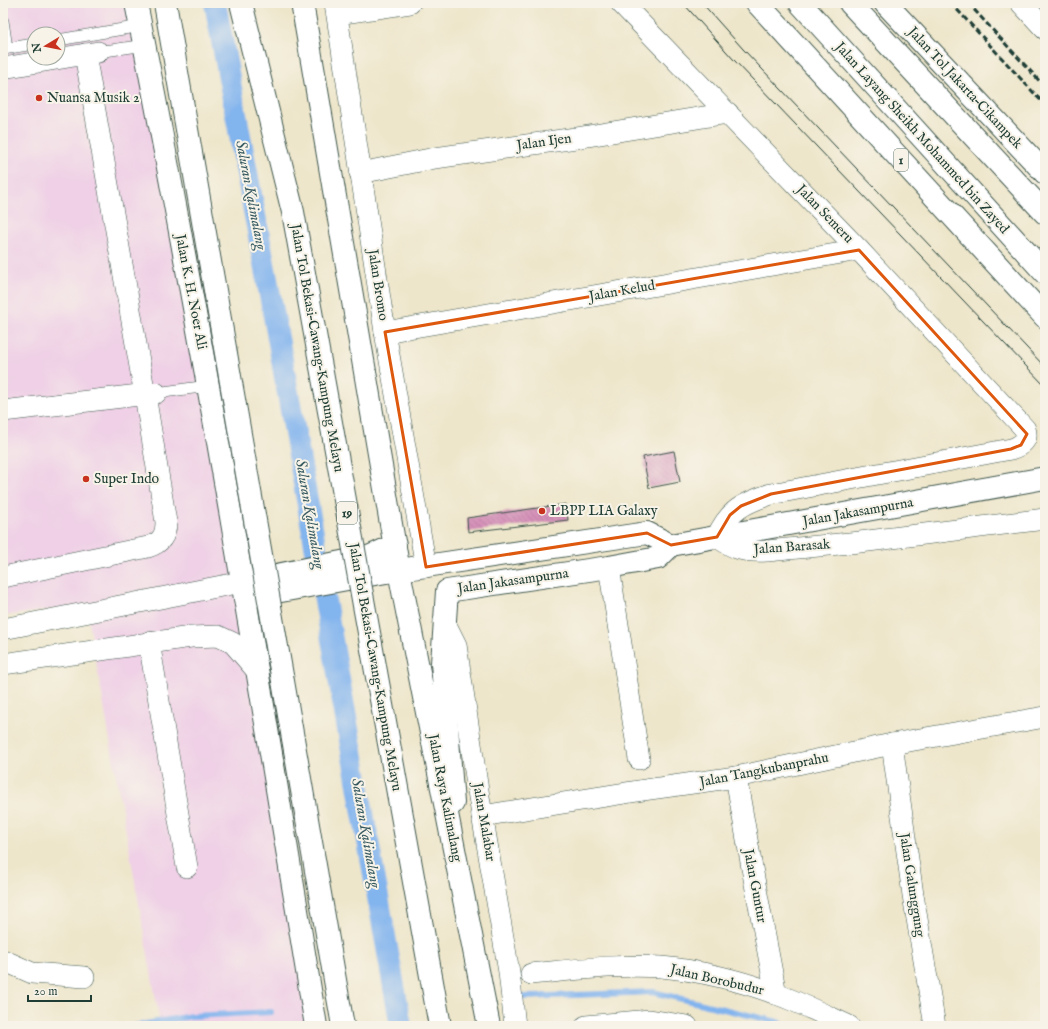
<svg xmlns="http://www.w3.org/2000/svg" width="1048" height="1029" viewBox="0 0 1048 1029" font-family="'IM FELL English',serif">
<defs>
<pattern id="building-back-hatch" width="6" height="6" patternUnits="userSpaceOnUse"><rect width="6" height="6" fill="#d691b9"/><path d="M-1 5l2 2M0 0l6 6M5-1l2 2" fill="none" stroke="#ad7897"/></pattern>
</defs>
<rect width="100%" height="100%" fill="#f7f3e8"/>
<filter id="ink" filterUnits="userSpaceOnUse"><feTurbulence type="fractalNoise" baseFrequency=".025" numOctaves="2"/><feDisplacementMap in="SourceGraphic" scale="8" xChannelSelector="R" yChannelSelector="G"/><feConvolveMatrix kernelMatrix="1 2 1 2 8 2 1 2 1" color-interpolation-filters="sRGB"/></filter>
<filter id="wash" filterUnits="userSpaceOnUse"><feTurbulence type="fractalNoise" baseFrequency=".012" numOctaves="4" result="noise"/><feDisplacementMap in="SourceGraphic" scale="16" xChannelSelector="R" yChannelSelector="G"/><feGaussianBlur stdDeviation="0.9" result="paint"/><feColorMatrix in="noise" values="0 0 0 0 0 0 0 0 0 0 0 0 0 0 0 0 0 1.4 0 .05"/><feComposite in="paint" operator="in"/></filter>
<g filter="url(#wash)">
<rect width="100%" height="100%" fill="#eee6cb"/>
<path fill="#efd0e6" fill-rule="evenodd" d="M3,3H136L316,1026H150L160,1023L86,605L3,616ZM34,34H58V58H34Z"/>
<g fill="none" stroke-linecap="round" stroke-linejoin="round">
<g stroke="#82b4ee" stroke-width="6">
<polyline points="524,997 653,992 777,1022 785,1026"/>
<polyline points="135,1026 192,1016 271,1012"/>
</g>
<polyline stroke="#82b4ee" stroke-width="22" points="215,3 279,343 401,1026"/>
</g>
<g id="blocks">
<g fill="url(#building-back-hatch)">
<polygon points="674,451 680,482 649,488 643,457"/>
<polygon points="566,504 568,520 468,532 467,518"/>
</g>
</g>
</g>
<g filter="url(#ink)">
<use href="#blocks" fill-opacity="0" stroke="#3e564b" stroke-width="1"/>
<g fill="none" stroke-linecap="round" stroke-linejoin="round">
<g stroke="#3e564b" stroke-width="12">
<g id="lane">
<polyline points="3,21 7,48"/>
<polyline points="58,40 141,26"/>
<polyline points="3,49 34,44"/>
<polyline points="98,52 145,45"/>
<polyline points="156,393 208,386"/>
</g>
</g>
<g stroke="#3e564b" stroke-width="22">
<g id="street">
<polyline points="335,3 385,332 426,567"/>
<path d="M621,3L859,250L1025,429C1029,440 1021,446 1011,449L771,494C744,503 729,510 717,537C736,550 743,552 767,551L860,542L1045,519"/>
<polyline points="1021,3 1045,29"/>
<polyline points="337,14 410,3"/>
<polyline points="3,68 98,52"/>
<polyline points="360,173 435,158 576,138 728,113"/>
<polyline points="385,332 859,250"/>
<polyline points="3,411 156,393"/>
<polyline points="609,567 639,759"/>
<path d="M3,577L148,547C161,543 166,536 166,522L145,395L85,54"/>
<polyline points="444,621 456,645 479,797 509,972 515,1026"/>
<polyline points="3,629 242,582"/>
<polyline points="149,642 187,867"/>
<polyline points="3,664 191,637 218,636 233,643 258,672"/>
<polyline points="892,744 913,895 935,1026"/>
<polyline points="736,777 752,868 776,994"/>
<polyline points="482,816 644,790 736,777 892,744 1045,717"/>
<polyline points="3,960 32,973 84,977"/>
<path d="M531,974C574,970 618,964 661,967C697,970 743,981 776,994C801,1003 825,1015 849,1026"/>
<polyline points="586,1026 650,1020 687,1026"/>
</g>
</g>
<g stroke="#3e564b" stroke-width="24">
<g id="secondary">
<polyline points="248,597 386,572 647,533 671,545"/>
<polyline points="453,803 442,663 447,591 609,567 658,558 671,545 1045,478"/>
</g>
</g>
<g stroke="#3e564b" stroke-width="24">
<g id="primary">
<path d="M136,3C204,343 260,684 316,1026"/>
<polyline points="302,3 399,571 489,1026"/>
<polyline points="247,581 371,556 395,545"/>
</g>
</g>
<g stroke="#3e564b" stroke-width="24">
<g id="highway">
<polyline points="757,3 1045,317"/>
<polyline points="800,3 1045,273"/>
<polyline points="850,3 1045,213"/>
<polyline points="885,3 1045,173"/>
</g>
</g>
<use href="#lane" stroke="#fff" stroke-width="11"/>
<use href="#street" stroke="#fff" stroke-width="21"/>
<use href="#secondary" stroke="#fff" stroke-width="22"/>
<use href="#primary" stroke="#fff" stroke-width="22"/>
<use href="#highway" stroke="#fff" stroke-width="22"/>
<g stroke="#1f3d34" stroke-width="1">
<polyline points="683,3 734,60 1045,386"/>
<polyline points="702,3 743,49 1045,367"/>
</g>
<g stroke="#1f3d34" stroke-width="3" stroke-dasharray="6 3" stroke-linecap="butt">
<polyline points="951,3 1045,105"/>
<polyline points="968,3 1045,87"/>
</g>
<g stroke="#3e564b" stroke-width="24" stroke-linecap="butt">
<g id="highway-bridge">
<polyline points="165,3 343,1026"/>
<polyline points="241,3 293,212 440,1026"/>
</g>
</g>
<use href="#highway-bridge" stroke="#fff" stroke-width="22"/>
</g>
</g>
<path fill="none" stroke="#de580e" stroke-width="3" stroke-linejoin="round" d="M859,250L1027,434L1021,445L1011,449L771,494L741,506L730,515L717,537L671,545L647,533L426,567L385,332Z"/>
<g fill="#c8321e" stroke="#f7f3e8" stroke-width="1.5">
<circle cx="39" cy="98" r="4"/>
<circle cx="86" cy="479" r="4"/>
<circle cx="542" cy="511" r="4"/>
</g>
<g text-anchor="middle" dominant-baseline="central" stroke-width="4" stroke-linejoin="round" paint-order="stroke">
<g fill="#f7f3e8" stroke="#60746a" stroke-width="1">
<rect x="894" y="149" width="14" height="22" rx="3"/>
<rect x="337" y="502" width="20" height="22" rx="3"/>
</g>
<g font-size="13" font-weight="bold" fill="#1f3d34">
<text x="901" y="160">1</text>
<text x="347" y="513">19</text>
</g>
<g font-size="14" fill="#1f3d34" stroke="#f7f3e8">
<text transform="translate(965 88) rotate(47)">Jalan Tol Jakarta–Cikampek</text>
<text transform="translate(922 138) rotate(48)">Jalan Layang Sheikh Mohammed bin Zayed</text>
<text transform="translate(544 142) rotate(-8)">Jalan Ijen</text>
<text transform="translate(825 214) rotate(46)">Jalan Semeru</text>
<text transform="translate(378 285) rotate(81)">Jalan Bromo</text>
<text transform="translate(622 291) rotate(-10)">Jalan Kelud</text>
<text transform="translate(191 292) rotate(79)">Jalan K. H. Noer Ali</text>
<text transform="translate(317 348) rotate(80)">Jalan Tol Bekasi–Cawang–Kampung Melayu</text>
<text transform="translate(858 512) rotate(-10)">Jalan Jakasampurna</text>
<text transform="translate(792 547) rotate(-4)">Jalan Barasak</text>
<text transform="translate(513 581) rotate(-8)">Jalan Jakasampurna</text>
<text transform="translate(375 667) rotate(80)">Jalan Tol Bekasi–Cawang–Kampung Melayu</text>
<text transform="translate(764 770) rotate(-11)">Jalan Tangkubanprahu</text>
<text transform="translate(445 798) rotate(79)">Jalan Raya Kalimalang</text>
<text transform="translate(484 822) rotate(80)">Jalan Malabar</text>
<text transform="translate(912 885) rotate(81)">Jalan Galunggung</text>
<text transform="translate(755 886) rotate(79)">Jalan Guntur</text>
<text transform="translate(717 980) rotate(13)">Jalan Borobudur</text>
</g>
<g font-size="14" fill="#1f3d34" stroke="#f7f3e8" text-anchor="start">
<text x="47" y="98">Nuansa Musik 2</text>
<text x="94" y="479">Super Indo</text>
<text x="550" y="511">LBPP LIA Galaxy</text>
</g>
<g font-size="15" font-style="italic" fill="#385b62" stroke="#f7f3e8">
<text transform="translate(251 195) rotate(79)">Saluran Kalimalang</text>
<text transform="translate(310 514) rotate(80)">Saluran Kalimalang</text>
<text transform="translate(366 833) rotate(80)">Saluran Kalimalang</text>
</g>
</g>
<rect width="1048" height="1029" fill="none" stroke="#f7f3e8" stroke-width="16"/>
<g transform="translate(46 46) rotate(260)"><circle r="19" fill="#f7f3e8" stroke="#a1aaa0"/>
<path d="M0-3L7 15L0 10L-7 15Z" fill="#c8321e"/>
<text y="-6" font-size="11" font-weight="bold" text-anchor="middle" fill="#1f3d34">N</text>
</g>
<path d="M28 995v6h63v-6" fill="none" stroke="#1f3d34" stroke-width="2"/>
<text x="34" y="995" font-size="12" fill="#1f3d34" stroke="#f7f3e8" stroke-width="3" paint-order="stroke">20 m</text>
</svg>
